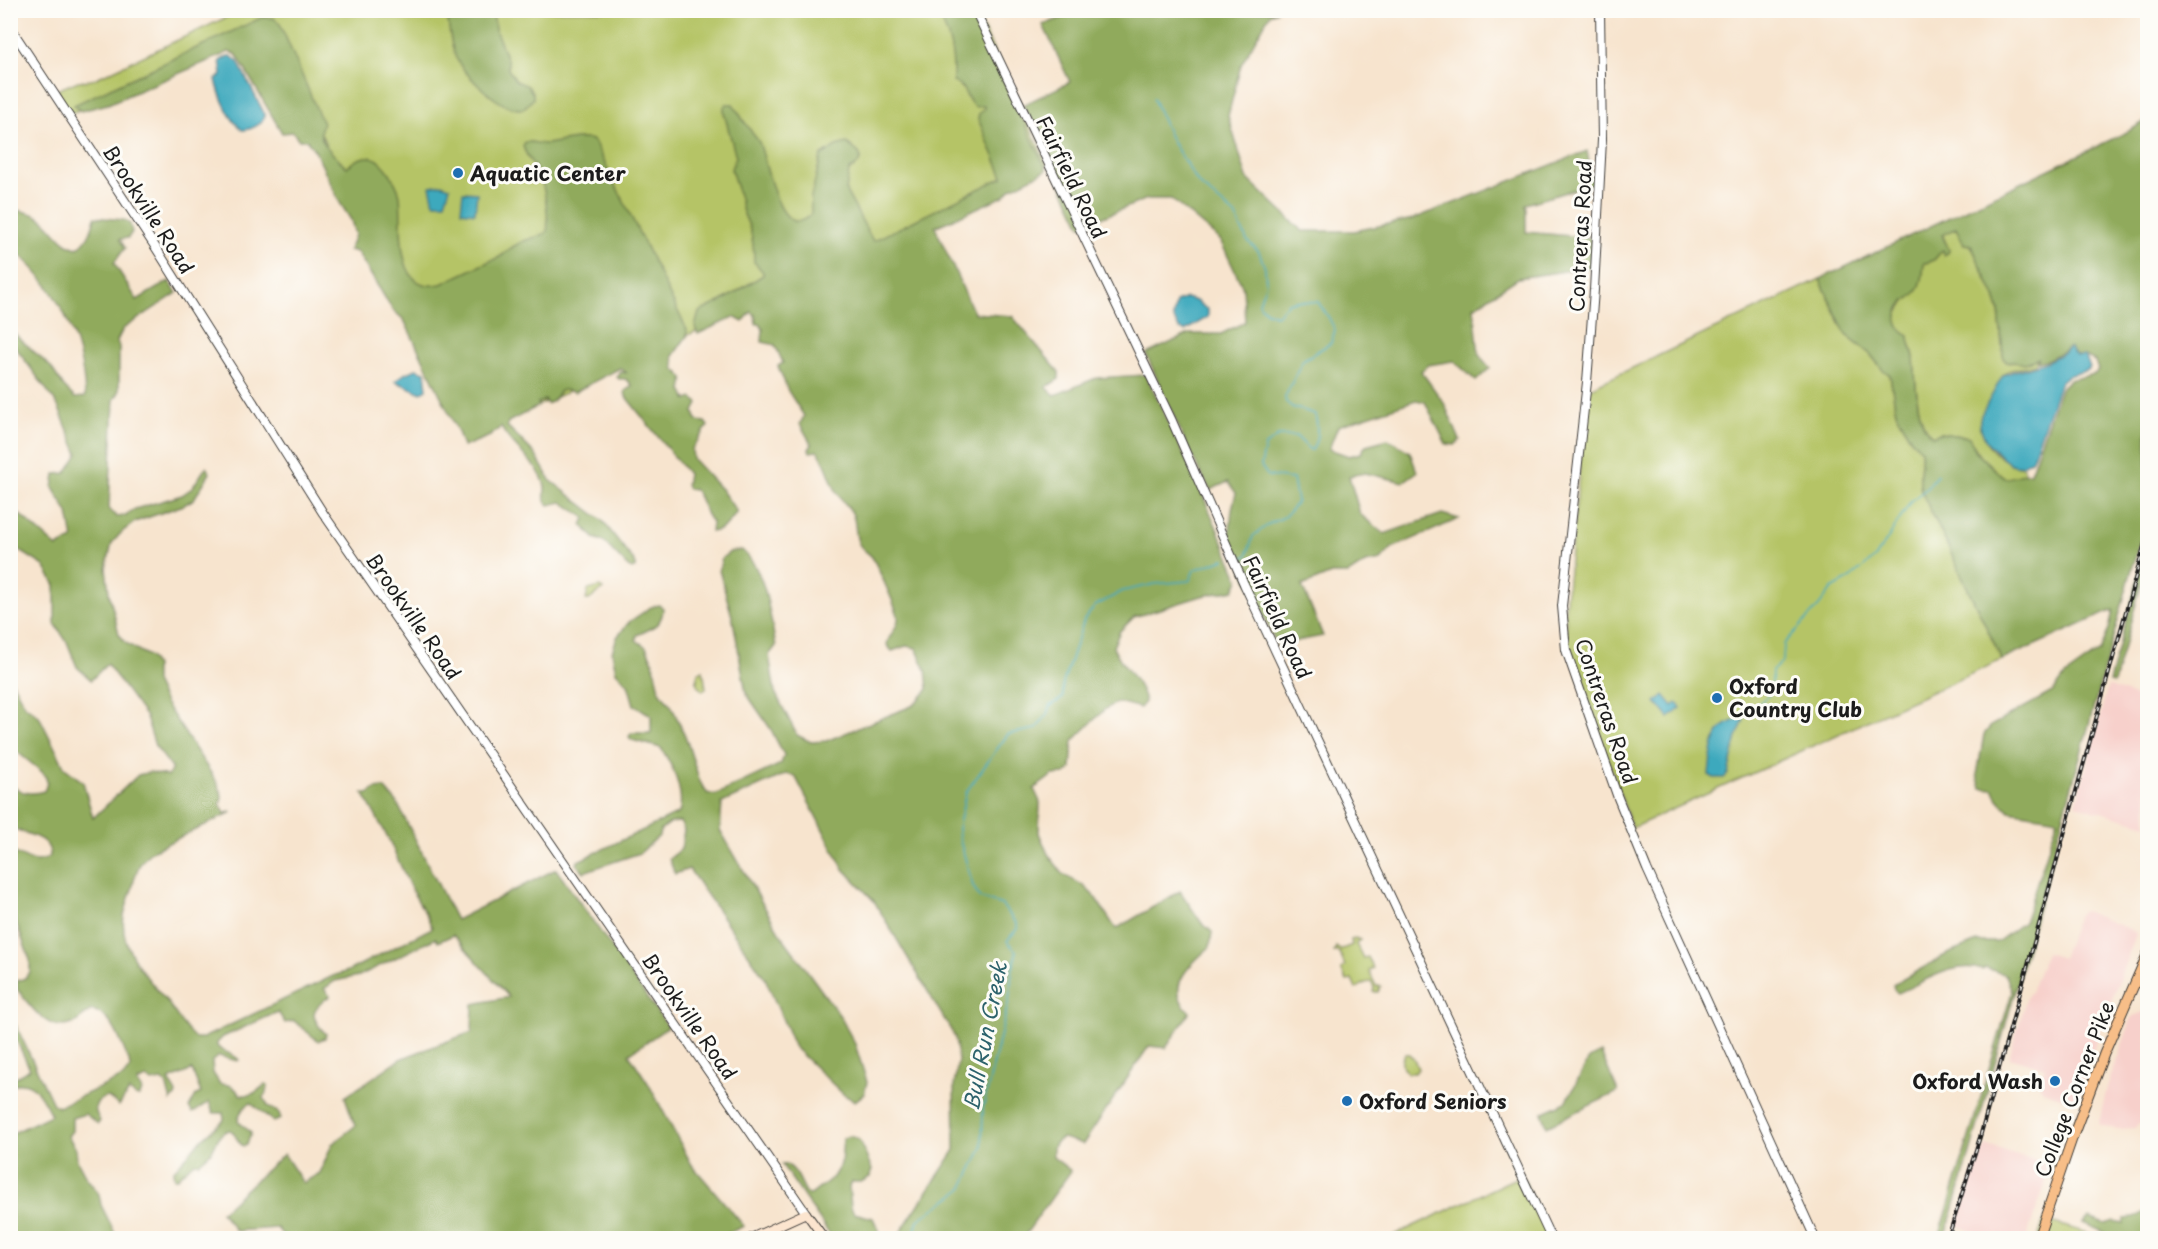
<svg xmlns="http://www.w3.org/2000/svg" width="2158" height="1249" viewBox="0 0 2158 1249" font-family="'Playpen Sans',sans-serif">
<rect width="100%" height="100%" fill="#fdfcf7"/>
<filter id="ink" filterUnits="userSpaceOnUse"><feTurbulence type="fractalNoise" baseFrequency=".0167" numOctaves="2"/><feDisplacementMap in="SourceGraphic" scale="12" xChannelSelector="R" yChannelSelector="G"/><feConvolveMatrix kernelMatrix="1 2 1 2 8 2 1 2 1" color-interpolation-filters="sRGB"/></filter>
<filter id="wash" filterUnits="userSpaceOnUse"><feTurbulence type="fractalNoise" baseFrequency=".008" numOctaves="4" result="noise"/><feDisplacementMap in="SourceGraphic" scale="24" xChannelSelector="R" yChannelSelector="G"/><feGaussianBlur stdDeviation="1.35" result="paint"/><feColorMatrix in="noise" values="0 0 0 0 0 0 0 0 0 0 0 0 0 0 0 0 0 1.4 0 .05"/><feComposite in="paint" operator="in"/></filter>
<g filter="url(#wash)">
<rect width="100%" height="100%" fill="#f7e4ce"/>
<g fill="#f7d0cb">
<polygon points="2108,686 2147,701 2147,825 2076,805"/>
<polygon points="2084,911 2134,931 2136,934 2074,1102 2043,1091 2039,1086 2045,1068 2009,1057 2028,994 2031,992 2046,953 2062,958 2079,913"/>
<polygon points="2147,1010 2147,1123 2138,1124 2135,1128 2117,1129 2100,1125 2099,1122 2107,1088 2132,1017"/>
<polygon points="1987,1146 2038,1161 2051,1168 2026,1238 1990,1238 1956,1225 1980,1153"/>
</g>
<g fill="#b5c466" stroke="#687041" stroke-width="1.5">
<polygon points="240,11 975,11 1048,166 467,439 327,147 274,23 72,113 62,103 57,90 78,81 92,80"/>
<path d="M1956,228L1964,244L1971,245L1995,297L1999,310L2003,355L2009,363L2038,358L2035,364L2008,371L2003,375L1980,428C1984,432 1983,436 1986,441C1994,455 2008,465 2024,467V473C2018,475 2012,480 2005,478C1991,475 1975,449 1969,437L1940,433L1933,436C1915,427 1916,377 1914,359C1914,350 1909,344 1908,335C1878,321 1911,300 1919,286C1923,279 1923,271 1924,263C1936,262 1935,257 1943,249L1949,250L1942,234Z"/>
<path d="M1820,279L1846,335L1870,354L1882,369L1890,375L1896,412L1911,439L1921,450C1923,464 1917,476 1921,490L2002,660L1632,828L1567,641L1565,609L1588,389Z"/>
<polygon points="600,587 603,589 589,600 586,600 588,590"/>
<path d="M703,670L706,688L703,691C697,687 695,680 698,673Z"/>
<polygon points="1355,938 1360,940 1356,944 1363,958 1368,957 1373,968 1369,971 1376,986 1381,986 1378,992 1373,992 1374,988 1371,982 1365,983 1356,989 1352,980 1347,981 1341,969 1345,966 1339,952 1334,952 1336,947 1340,950 1352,945 1351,940"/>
<path d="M1405,1054H1409L1414,1059L1418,1069L1415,1073H1408C1401,1068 1400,1061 1405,1054Z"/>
<polygon points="1522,1175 1551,1238 1388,1238"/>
<polygon points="2044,1220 2094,1235 2095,1238 2038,1238"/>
</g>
<g fill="#90aa5b" stroke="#56633c" stroke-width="1.5" fill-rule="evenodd">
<path d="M449,11H493L495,29L508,62V69L516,81L528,86L533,94V99L524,108C505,115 464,75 456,58C450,44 449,28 447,13Z"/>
<path d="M937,11H970L1047,170L1011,188L1004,196L935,227L974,313L1012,316L1059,372V379L1046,387L1055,395L1096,378L1146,375L1201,491L1239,580L1234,590L1202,596L1134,617L1120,631L1113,647C1121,666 1142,682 1145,702L1140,708L1118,702L1105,709L1073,741L1071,769L1065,774L1053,775L1034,789L1040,802L1039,833L1048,854L1063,874L1084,886L1095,897L1116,929L1180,891L1201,922L1212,932L1210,947C1190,964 1163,988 1190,1012L1166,1048L1149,1046L1083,1144L1063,1138C1053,1142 1052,1147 1053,1157L1071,1171L1023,1238H980L979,1237L976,1238H899L901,1231L955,1150L954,1086L958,1061L955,1037L874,901L843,868L795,776L786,774L722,803L720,830L779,932L840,1016L855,1044L867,1082L864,1094L855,1101L844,1095L795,1048L765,978L689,869L675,874L669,859L681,849L684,830L680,822L670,823L660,831L659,836L640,853L584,872L577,865L578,861L679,813C685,793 672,764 661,748L632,740L629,737L631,733H651V715L634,705L628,684L616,672L612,652L617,637L629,622L651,607L659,605L663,608C663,625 651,629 637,635L636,640L646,647L653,662L659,690L672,707L686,738L700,782L707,793L715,795L781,764L784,755L770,728L746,693L733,620L719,570L722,558L730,552L742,550C768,573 769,615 776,646L769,655L775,692L797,735L811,742L826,741L914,705L928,689L926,670L916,648L906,646L892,651L887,645C888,634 899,629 898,616C897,610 876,563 872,557C868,552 862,550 859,544C854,535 857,523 852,513C848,505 840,500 836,491C831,481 824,456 817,451L810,452L809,449L812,445L800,424L804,416L788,391L778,366L783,363L775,345L762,342L763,329L760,324H756L755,315L751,312L743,322L734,317L698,334L695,327L699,312L722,301L763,275V272L754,262C754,250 753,238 749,226C746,218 741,211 741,202L731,169L736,157L724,113V107L726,104H733C739,113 744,122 751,131C753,135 757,138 759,142C766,158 779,247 811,214V197L821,156L836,146L847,143L859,153L861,158L858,164L849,171L846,191L873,241L1003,177L978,119L979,113L984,109V106L975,107C965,100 966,85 953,82C954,51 950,38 937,11Z"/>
<polygon points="1080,11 1278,11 1270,14 1241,65 1228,116 1247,178 1302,231 1354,231 1413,219 1587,151 1593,184 1526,204 1526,232 1593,238 1592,267 1518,278 1474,307 1479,355 1490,368 1476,381 1454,361 1428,365 1421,371 1444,403 1460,440 1455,445 1446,444 1425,402 1416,400 1338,426 1329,449 1349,456 1361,453 1366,445 1388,439 1410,452 1417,472 1403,482 1365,473 1349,476 1360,514 1384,534 1442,514 1459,519 1392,548 1381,560 1365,563 1348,574 1331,574 1302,586 1323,636 1277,645 1229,539 1232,509 1236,493 1228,482 1210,490 1190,452 1146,354 1189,334 1221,334 1245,322 1243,288 1220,240 1171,199 1147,199 1081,226 1023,105 1070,82 1043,25"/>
<path d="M263,17L274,18L280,24L323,124C313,139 337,158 347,167C366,150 379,155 391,175C394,181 399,189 400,196C403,225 393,295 441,284L492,260C503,258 506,250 516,245C525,238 537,239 547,232C549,220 545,186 539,175C534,165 526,157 523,146L525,142C532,141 538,144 545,144C557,143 584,135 594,141L687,330V336L673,356L675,370C684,376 685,379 682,390L687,400L693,398L698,403L694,412L697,421L705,422L708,426L692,449L693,459L721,489L737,512C730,522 723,531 711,532L712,522C703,512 702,500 695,490L688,489L686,485L688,474L626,397L625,391L632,386C628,380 626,378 619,379L617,377L621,372L627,373L620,368L575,392L564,390L560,391L552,402L547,404L545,400L538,403L539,406L508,422L507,426L535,454L550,480L602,520L633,560L636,567L632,569L628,567L603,541L594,538L582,525L585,518L562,502L549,505L545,501C544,497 545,491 545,487C541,464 510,447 501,427L490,436L463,447L458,432L404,320L392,309L357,252L349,250L355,235L351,220L340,203L315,151L307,140H299L293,132L282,133L236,54L229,52L108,104L81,111L74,105Z"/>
<path d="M2147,120V515L1969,1157L1945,1238H1939L2012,992L2006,975L1986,968L1982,970C1955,960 1924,982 1898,993L1894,990L1893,985L1947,954L1977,942H1997L2024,922L2058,819L2009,811L1998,799L1993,789L1981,788L1977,775L1984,734L1992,725L2054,691L2065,676L2100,651L2109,629L2113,610L2002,660L1921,490C1917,476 1923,464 1921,450L1911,439L1896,412L1890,375L1882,369L1870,354L1846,335L1820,279L2127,132ZM1956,228L1964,244L1971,245L1995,297L1999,310L2003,356L2006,362L2025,363L2038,358V362L2049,359L2069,348L2076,356H2085L2095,361L2098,370L2095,374L2069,380L2060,389L2030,473C2021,473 2014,478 2004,478L1977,453L1969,437L1940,433L1933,436C1915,427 1916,377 1914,358C1913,350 1909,344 1909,335C1895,329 1893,314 1903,304C1907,299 1914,297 1917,291C1923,283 1923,273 1924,263C1936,262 1935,257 1943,250L1944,255L1948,253L1949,250L1942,235Z"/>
<path d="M11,209C20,211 31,212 39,217C54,226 60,244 77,248C88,241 92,230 95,217L124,220L130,224L132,232L128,238L120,239L125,248L114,263L137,300L169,281L177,293L123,329L117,341L119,347V392L114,400L109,509L117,517L124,516L135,509L182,495L192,488L206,467L210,473L194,499L184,505L135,522L122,532L112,543L106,568L109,593L119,634L126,643L150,657L155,666V682L165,703L215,779C219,788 225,795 220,804L225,813L232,812L154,850C139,860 136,871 132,889C129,897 126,907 124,916C119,948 145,975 164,998C175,1011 182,1027 195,1038H203L333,976L348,971L432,928L427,916L412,891L388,838L363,793L368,794L375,789L384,788L396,801L456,920L556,869L668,1027L629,1054L648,1083L692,1165L744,1226L718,1238H285L277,1228L236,1231L221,1212L284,1154L303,1183L320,1173L332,1144L355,1126L345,1097L400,1059L472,1032L473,1004L509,997L453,935L438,942L436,938L359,976L335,981L324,989L330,996C311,1009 308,1016 326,1034L325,1038L318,1041L294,1021L285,1023L278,1012L223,1037L217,1043V1046C223,1053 234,1053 239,1060L237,1061L219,1056L212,1061L213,1073L220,1084C231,1084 234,1087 241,1095C254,1096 257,1091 266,1084L268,1086L264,1098L268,1106L279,1113L281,1119L274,1122L251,1103C244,1106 239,1113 238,1121L251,1133L247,1145L243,1146C237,1142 236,1134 230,1130C218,1132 217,1143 211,1152C207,1156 203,1159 199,1163L194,1162L177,1178H174L173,1171L202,1139L224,1120L223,1113H213L209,1102L193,1113L189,1108L196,1095L201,1093L192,1070L169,1080L175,1089L176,1095L171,1101L166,1084L161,1080L152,1082L146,1078L137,1082L142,1090L140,1096L137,1097L129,1091L119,1106L108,1097C93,1100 93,1109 100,1121L98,1124L85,1114L72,1118V1131L68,1136L76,1149L77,1160L86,1177L99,1194L101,1205L113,1229L116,1238H11V1134L51,1115C42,1098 33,1075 11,1086V1080L30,1069L11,1029V1015L53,1104L58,1107L123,1077L130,1068L129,1061C120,1042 114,1016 92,1010C85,1014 80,1020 73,1024C47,1034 30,1005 17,989V981L25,978L30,972V960L11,909V851C24,857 37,867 50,856C51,837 26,834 11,828V785C22,793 30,795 44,791C48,783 48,779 42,772L11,747V679L24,704L39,716L65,768L83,782L93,818L138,775L150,772L168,776L172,768L155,746L146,717L107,664L91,680L77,667L67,642L55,624V585L44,566L11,545V507L57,547L73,539L68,513L53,488L55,474L66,473L78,454L57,404L11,341V331L51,367L64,387L75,398L85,397C83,337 56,285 11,247Z"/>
<polygon points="2147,545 2147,563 2114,683 2109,682"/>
<polygon points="1601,1053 1618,1092 1547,1126 1542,1113 1566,1102 1589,1059"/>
<path d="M850,1136L859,1140L872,1169L870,1177L861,1182H852L849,1186L851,1207L854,1213L873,1218L879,1231L874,1238H832L782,1165L786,1164C799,1171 800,1184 808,1195L812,1194L833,1177L841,1164L843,1138Z"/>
<polygon points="2147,1210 2147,1233 2137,1238 2107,1238 2106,1233 2083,1223 2089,1218 2106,1224 2114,1221 2124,1223 2124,1219 2135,1218"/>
</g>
<g fill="#3da9bd" stroke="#2c626c" stroke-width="1.5">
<path d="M228,56H231L238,62L265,115C264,124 251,130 242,130C229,119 219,95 216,79L222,75L220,61Z"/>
<polygon points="441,184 450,187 445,203 434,203 430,186"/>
<polygon points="463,192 477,193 475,213 461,211"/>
<polygon points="1186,298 1196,301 1208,310 1208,317 1185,331 1179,329 1173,317 1176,302"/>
<path d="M2069,348L2076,356H2085L2090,367L2088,370L2067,376L2060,382L2032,459C2017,473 2005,462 1995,450C1992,447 1987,443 1985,439C1983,434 1982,430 1979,426L1981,415L2003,375C2029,366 2047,366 2069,348Z"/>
<polygon points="416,369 425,372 427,389 421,393 395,381 406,373"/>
<polygon points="1664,695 1673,706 1677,703 1681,708 1669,718 1656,702"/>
<path d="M1741,719L1744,720L1737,737L1728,774L1724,778H1714L1709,775C1711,751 1713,723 1741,719Z"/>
</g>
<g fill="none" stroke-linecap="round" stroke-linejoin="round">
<g stroke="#3da9bd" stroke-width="1.5">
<path d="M1153,98L1172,141L1198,183L1235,215L1247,240L1259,252L1265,268L1266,283L1259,303C1263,311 1269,313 1277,315L1288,303L1296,301L1318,302L1329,318L1335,330L1331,343L1303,360L1285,397L1286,402L1292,407L1315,414C1318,426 1319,439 1312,450L1309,449L1296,436H1278L1265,446L1261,466L1268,476L1293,479L1297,501L1295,505L1284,517L1269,524L1253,536L1247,556L1240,559"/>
<polyline points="1742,719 1748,713 1772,692 1772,671 1783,661 1784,644 1819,606 1832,589 1848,580 1876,557 1912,500 1926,489 1937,475"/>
<polyline points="913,1238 918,1220 962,1189 982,1148 983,1108 1009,1000 1012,972 1016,954 1016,951 1007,941 1017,929 1017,924 1002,905 980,898 973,886 959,837 958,829 966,792 1008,734 1036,729 1049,712 1050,706 1063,698 1063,683 1084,620 1095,606 1123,591 1155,584 1188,581 1190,580 1194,570 1224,559"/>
</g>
</g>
</g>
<g filter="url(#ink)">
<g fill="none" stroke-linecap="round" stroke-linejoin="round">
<g stroke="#3d3a37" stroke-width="10">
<g id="tertiary">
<polyline points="975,10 1172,421 1244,584 1551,1238"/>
<polyline points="1600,10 1602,140 1594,290 1587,382 1562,606 1566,650 1618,798 1647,869 1815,1238"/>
<polyline points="10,27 156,248 323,513 806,1213"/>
</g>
</g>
<g stroke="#3d3a37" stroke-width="10">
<polyline id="secondary" points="751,1238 806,1213 824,1238"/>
</g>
<g stroke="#3d3a37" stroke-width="11">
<polyline id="trunk" points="2038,1238 2073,1136 2104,1054 2148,953"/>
</g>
<use href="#tertiary" stroke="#fff" stroke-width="8"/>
<use href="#secondary" stroke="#fce5cf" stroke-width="8"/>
<use href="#trunk" stroke="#f7be88" stroke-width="9"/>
<g stroke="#1c1c1c" stroke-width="4">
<polyline id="rail" points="1948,1238 1980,1137 2148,532"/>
</g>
<use href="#rail" stroke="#fdfcf7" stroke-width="1.5" stroke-dasharray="4.5" stroke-linecap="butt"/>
</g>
</g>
<g fill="#1f6fb2" stroke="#fdfcf7" stroke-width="2">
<circle cx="458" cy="173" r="6"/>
<circle cx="1717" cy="698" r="6"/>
<circle cx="2055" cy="1081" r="6"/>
<circle cx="1347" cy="1101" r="6"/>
</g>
<g text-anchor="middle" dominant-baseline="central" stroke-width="6" stroke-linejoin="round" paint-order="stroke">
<g font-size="20" font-weight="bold" fill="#1c1c1c" stroke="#fdfcf7" text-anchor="start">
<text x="470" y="173">Aquatic Center</text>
<text x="1729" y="686">Oxford<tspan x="1729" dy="23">Country Club</tspan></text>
<text x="2043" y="1081" text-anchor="end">Oxford Wash</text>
<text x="1359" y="1101">Oxford Seniors</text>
</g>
<g font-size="20" fill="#1c1c1c" stroke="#fdfcf7">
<text transform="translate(1072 177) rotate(64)">Fairfield Road</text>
<text transform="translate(149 209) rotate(57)">Brookville Road</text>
<text transform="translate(1580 236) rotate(-87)">Contreras Road</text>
<text transform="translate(414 616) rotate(55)">Brookville Road</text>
<text transform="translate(1278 617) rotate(65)">Fairfield Road</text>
<text transform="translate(1607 711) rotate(71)">Contreras Road</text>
<text transform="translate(690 1016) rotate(55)">Brookville Road</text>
<text transform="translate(2074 1089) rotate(-69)">College Corner Pike</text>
</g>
<g font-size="21" font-style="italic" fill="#2c626c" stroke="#fdfcf7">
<text transform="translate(984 1036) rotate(-79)">Bull Run Creek</text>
</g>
</g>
<rect width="2158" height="1249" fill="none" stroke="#fdfcf7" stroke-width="36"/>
</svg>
